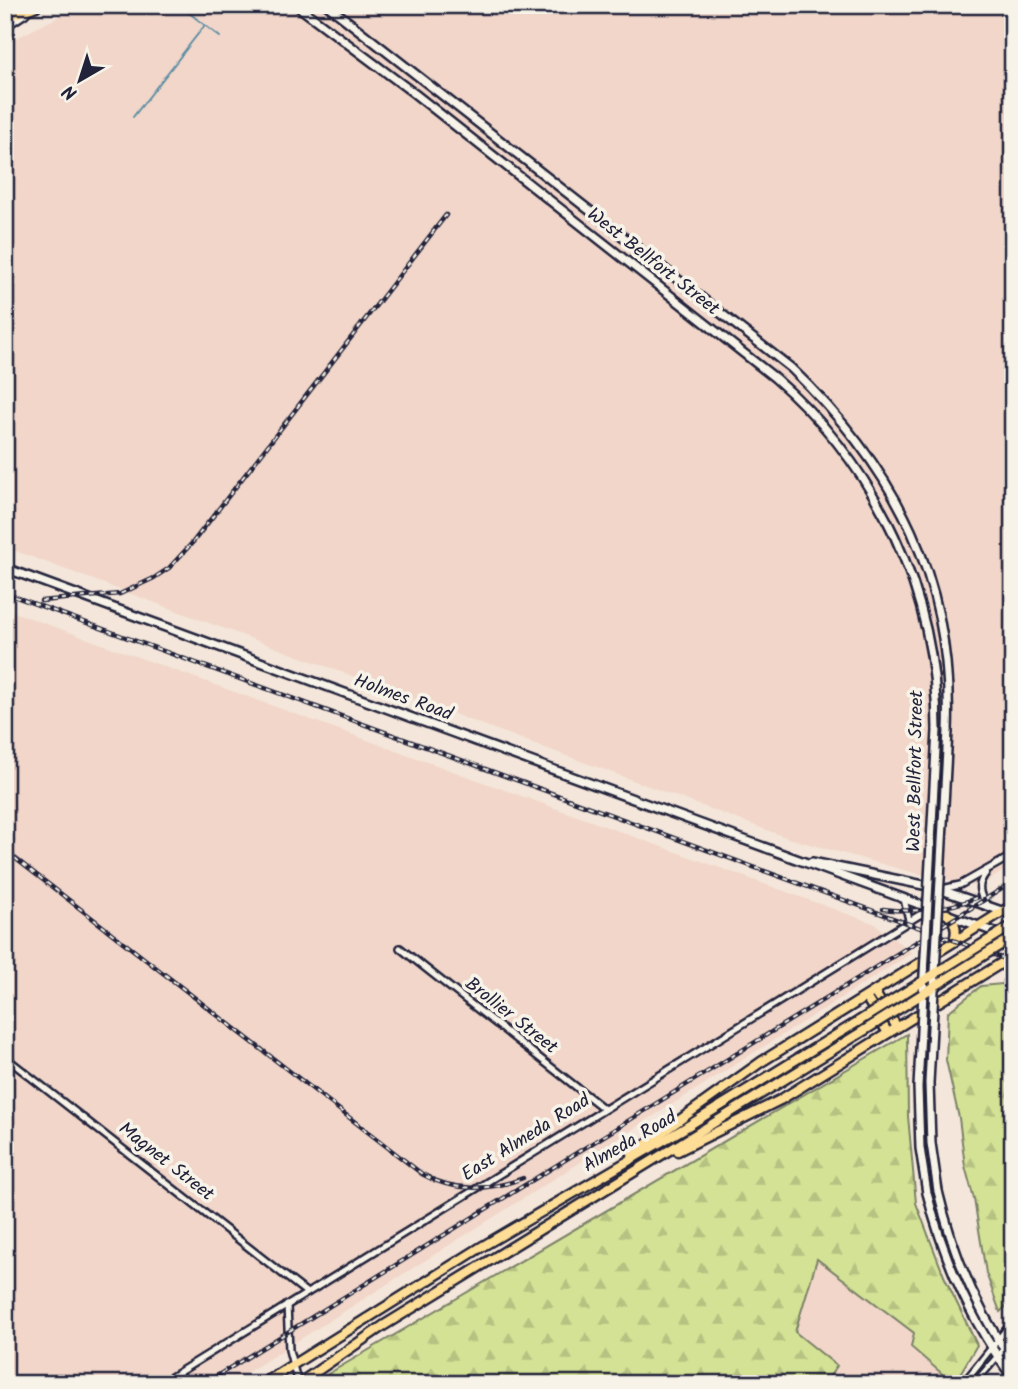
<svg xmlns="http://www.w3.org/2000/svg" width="1018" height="1389" viewBox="0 0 1018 1389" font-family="Kalam,sans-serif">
<defs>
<pattern id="forest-firs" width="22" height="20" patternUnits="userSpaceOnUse" patternTransform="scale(1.75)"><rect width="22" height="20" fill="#d4e295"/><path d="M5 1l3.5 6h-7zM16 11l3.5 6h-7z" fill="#b6c281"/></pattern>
</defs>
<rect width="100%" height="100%" fill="#f4e6da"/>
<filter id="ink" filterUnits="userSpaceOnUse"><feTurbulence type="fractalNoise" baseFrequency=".0143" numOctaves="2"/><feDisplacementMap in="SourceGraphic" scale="14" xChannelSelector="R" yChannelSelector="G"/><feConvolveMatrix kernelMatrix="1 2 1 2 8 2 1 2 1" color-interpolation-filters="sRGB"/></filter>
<g filter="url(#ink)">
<g fill="#f1d6c9">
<polygon points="82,5 1013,5 1013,865 979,887 911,872 788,838 5,547 5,44"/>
<polygon points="5,609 875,924 912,953 229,1384 5,1384"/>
<polygon points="817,1259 914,1333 911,1348 954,1384 823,1384 795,1332"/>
</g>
<g fill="url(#forest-firs)" stroke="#7b8268" stroke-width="2">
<polygon points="1013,983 1013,1300 1000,1312 986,1273 974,1199 965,1166 959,1118 946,1060 948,1012 981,986"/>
<polygon points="907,1034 908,1116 916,1203 944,1276 977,1345 954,1384 911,1347 914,1333 817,1259 795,1332 837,1366 824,1384 345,1384 328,1374"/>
</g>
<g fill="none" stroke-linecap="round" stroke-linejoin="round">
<g stroke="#5f8da3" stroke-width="2">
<polyline points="179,5 220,37"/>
<polyline points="133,117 205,25"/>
</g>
<g stroke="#22223b" stroke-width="10">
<g id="minor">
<path d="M986,873C977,884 978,893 986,904"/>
<polyline points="942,889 960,885 1013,855"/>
<polyline points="904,899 909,920"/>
<polyline points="400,948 603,1108"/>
<polyline points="5,1057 307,1293"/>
<polyline points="287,1305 289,1350 298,1384"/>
<polyline points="160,1384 929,909"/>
<polyline points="968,1384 969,1376 1013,1321"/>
<polyline points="974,1384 1013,1338"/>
</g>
</g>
<g stroke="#22223b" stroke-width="12">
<g id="secondary">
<path d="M296,5L415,94L775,378C878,467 937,594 937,730"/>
<path d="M327,5L791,368C897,470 954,581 948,731"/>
<polyline points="5,26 25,13"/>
<polyline points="5,568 1003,935"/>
<polyline points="812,862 933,887 1013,915"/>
<path d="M938,1191C952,1251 977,1311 1013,1362"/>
<path d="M927,1193C944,1260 971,1322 1013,1378"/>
</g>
</g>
<g stroke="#22223b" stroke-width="13">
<g id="primary">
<path d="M947,914C956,921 958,932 953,942"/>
<polyline points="874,992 897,1027"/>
<polyline points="866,997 888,1033"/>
<polyline points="678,1151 780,1100 1013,956"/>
<polyline points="632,1154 761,1062 1013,905"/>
<polyline points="262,1384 483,1246 683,1129 859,1021"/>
<polyline points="298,1384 383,1326 865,1030"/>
</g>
</g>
<g stroke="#22223b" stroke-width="15">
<polyline id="motorway" points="5,17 36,5"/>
</g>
<use href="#minor" stroke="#f7f3e8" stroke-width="5"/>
<use href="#secondary" stroke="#f7f3e8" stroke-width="7"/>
<use href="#primary" stroke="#fedd96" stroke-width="8"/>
<use href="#motorway" stroke="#fedd96" stroke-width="10"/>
<g stroke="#22223b" stroke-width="4.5">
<g id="rail">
<polyline points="5,593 1013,962"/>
<polyline points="41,601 120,594 154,578 169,568 193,542 446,215"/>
<path d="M7,852L422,1174C453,1192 490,1191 523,1178"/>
<path d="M883,909C914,913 948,909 976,898"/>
<polyline points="204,1384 1013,882"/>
</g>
</g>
<use href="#rail" stroke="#f7f3e8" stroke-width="2" stroke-dasharray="5" stroke-linecap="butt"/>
<g stroke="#22223b" stroke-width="12" stroke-linecap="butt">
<g id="secondary-bridge">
<polyline points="938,1191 931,1143 929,1083 948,731"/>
<polyline points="927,1193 920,1148 918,1087 937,730"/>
</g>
</g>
<g stroke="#22223b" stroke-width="13" stroke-linecap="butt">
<g id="primary-bridge">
<polyline points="859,1021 1013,925"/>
<polyline points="865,1030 1013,937"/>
</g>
</g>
<use href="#secondary-bridge" stroke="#f7f3e8" stroke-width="7"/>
<use href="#primary-bridge" stroke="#fedd96" stroke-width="8"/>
</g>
</g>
<g text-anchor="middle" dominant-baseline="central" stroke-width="7" stroke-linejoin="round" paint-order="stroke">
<g font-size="19" fill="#22223b" stroke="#f7f3e8">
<text transform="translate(653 262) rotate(38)">West Bellfort Street</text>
<text transform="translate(403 698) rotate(20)">Holmes Road</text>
<text transform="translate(916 771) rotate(-89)">West Bellfort Street</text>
<text transform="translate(511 1016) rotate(38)">Brollier Street</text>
<text transform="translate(526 1138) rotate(-32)">East Almeda Road</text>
<text transform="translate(630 1142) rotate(-30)">Almeda Road</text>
<text transform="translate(166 1162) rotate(38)">Magnet Street</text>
</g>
</g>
<rect width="1018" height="1389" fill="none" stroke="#f7f3e8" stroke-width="28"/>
<rect x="14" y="14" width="990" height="1361" fill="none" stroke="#22223b" stroke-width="2.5" filter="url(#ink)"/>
<g transform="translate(80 80) rotate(219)" stroke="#f7f3e8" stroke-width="5" paint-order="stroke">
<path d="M0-5L12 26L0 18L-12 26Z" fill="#22223b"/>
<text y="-10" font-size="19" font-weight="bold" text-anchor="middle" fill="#22223b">N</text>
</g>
</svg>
